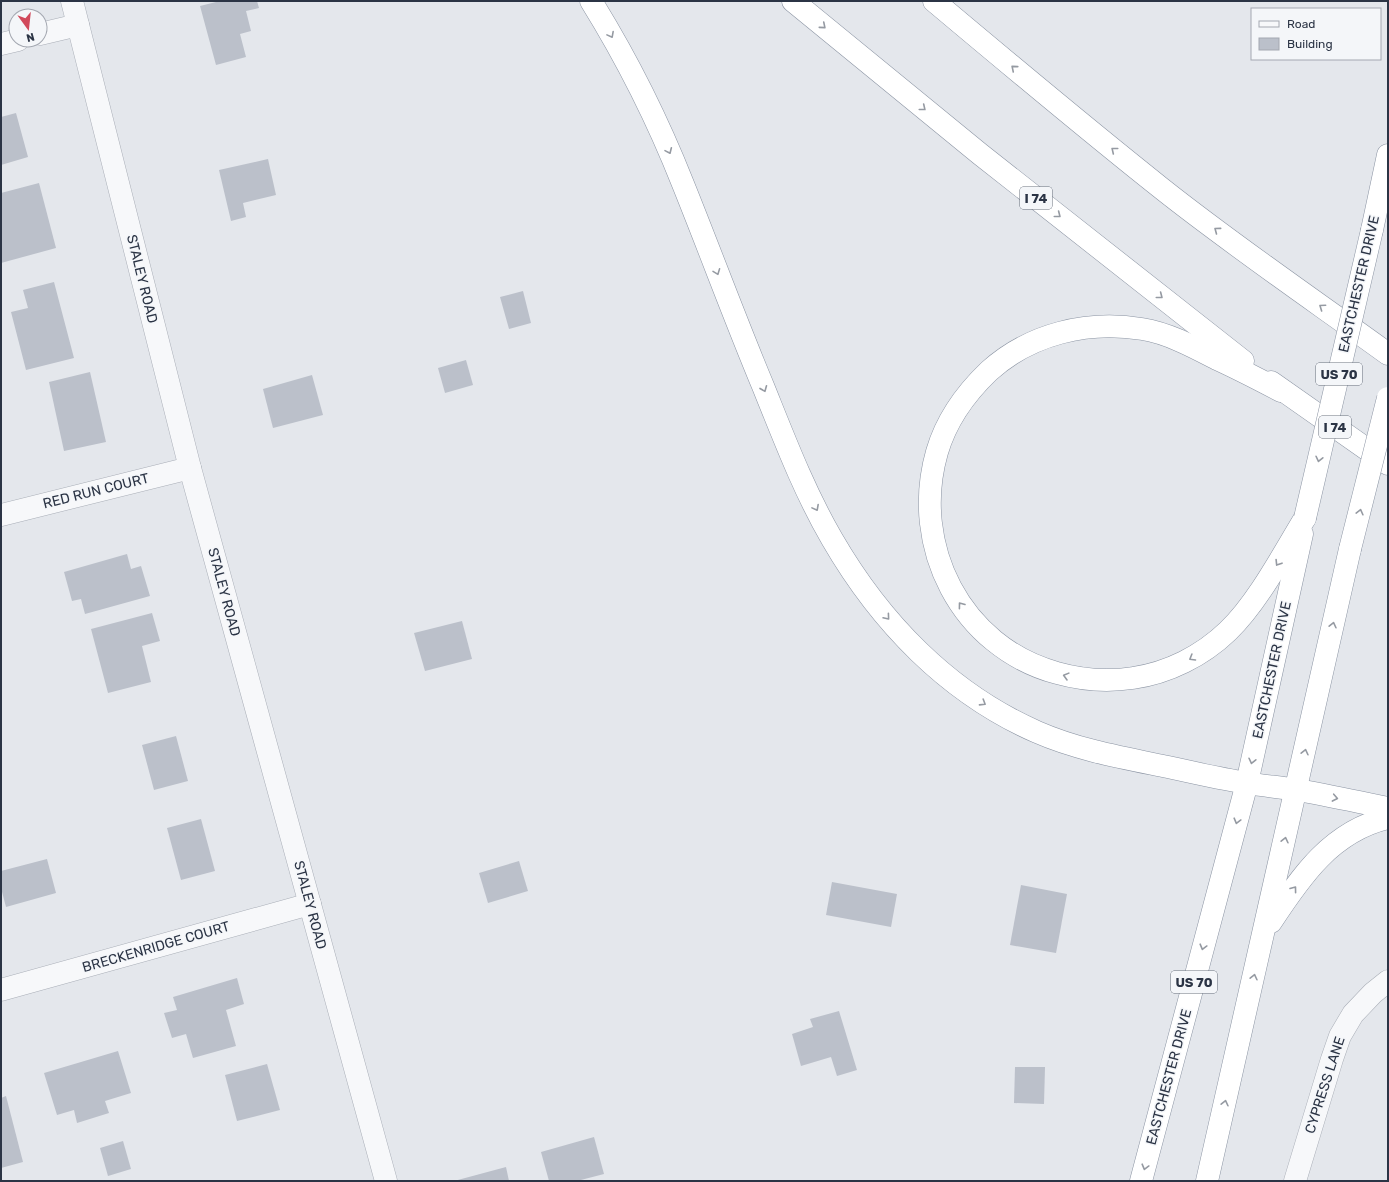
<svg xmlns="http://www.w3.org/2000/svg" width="1389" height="1182" viewBox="0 0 1389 1182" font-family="Rubik,sans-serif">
<rect width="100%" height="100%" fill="#e4e7ec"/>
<g fill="#bbc0ca">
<polygon points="220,1 257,1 259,8 246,11 251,31 240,34 246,57 216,65 200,6"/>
<polygon points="16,113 28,157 1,165 1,117"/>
<polygon points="268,159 276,195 243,203 246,217 231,221 219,170"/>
<polygon points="39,183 56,248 1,263 1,193"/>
<polygon points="54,282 74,358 26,370 11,312 28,308 23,290"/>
<polygon points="523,291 531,323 509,329 500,297"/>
<polygon points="466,360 473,385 445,393 438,368"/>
<polygon points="90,372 106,442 64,451 49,382"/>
<polygon points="312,375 323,415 273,428 263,389"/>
<polygon points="127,554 131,569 141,566 150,596 85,614 81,599 72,601 64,572"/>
<polygon points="152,613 160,641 142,646 151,682 108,693 91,629"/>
<polygon points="462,621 472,659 425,671 414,633"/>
<polygon points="176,736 188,781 154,790 142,745"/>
<polygon points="201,819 215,871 181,880 167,828"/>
<polygon points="47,859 56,893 6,907 1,888 1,871"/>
<polygon points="519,861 528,891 488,903 479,873"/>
<polygon points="832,882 897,894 891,927 826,915"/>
<polygon points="1021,885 1067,894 1056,953 1010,945"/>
<polygon points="237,978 244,1004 226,1010 236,1046 193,1058 186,1034 172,1038 164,1013 177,1010 173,997"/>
<polygon points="839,1011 857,1070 837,1076 831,1057 801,1066 792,1034 813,1027 810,1019"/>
<polygon points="118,1051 131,1093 105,1101 109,1113 77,1123 74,1110 57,1115 44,1073"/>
<polygon points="267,1064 280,1110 237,1121 225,1075"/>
<polygon points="1015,1067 1045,1067 1044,1104 1014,1103"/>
<polygon points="6,1096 23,1162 1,1168 1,1098"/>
<polygon points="594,1137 604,1174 577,1181 549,1181 541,1152"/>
<polygon points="123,1141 131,1169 108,1176 100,1148"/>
<polygon points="506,1167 509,1181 454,1181"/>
</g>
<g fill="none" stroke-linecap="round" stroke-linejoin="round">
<g stroke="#a9aeb7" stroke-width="23">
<g id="minor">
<polyline points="72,1 190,468 386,1181"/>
<polyline points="40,34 78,25"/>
<polyline points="1,44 18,40"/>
<polyline points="1,515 190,468"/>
<polyline points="1,990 310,904"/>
<polyline points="1295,1181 1332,1059 1340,1036 1353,1014 1373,993 1388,981"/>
</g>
</g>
<g stroke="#8b94a3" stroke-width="23">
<g id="highway">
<path d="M591,1C627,59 658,121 683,184C710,251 735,319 763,386C784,438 804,491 832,539C880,622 948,693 1037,732C1078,750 1124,758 1168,767C1195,773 1221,779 1247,783C1264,786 1280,787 1297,790C1327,795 1358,802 1388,808"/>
<polyline points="793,1 980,154 1243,361"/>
<path d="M934,1C1009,64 1084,127 1161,188C1234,246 1312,299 1388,354"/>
<polyline points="1372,230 1388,155"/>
<polyline points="1271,382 1388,464"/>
<path d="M1281,391C1260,380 1239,369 1217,359C1194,347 1168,333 1142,329C1087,320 1030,334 989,371C966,393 946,421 937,452C910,546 961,647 1057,673C1082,680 1107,682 1133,678C1168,673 1202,656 1228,631C1258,602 1283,554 1305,518"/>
<path d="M1271,922C1301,876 1332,831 1388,818"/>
<polyline points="1141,1181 1247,783 1302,534"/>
<polyline points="1207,1181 1350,549"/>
</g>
</g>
<use href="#minor" stroke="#f7f8fa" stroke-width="22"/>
<use href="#highway" stroke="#fff" stroke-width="22"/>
<g stroke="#8b94a3" stroke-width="23" stroke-linecap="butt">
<g id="highway-bridge">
<polyline points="1305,518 1372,230"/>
<polyline points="1350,549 1388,398"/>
</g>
</g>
<use href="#highway-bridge" stroke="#fff" stroke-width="22"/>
</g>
<defs><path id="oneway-chevron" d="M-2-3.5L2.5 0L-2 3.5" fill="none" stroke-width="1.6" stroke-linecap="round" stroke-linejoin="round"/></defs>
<g stroke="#959aa2">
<use href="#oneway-chevron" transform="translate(823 26) rotate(40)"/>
<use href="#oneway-chevron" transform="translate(611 35) rotate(62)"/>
<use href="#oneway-chevron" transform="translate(1014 68) rotate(-140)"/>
<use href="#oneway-chevron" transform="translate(923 108) rotate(39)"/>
<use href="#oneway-chevron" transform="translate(1114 150) rotate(-141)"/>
<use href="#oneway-chevron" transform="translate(669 151) rotate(66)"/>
<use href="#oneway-chevron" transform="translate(1058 215) rotate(38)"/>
<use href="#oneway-chevron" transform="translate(1217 230) rotate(-143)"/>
<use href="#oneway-chevron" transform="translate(717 272) rotate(69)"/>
<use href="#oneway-chevron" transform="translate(1160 296) rotate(38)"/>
<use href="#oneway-chevron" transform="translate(1322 307) rotate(-145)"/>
<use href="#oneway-chevron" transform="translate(764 389) rotate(68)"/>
<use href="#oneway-chevron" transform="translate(1319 459) rotate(103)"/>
<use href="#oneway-chevron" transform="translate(816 508) rotate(62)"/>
<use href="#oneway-chevron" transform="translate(1360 512) rotate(-76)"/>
<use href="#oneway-chevron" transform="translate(1278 563) rotate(122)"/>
<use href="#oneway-chevron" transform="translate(961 605) rotate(-127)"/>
<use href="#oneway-chevron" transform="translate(887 617) rotate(50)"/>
<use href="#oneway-chevron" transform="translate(1333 625) rotate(-77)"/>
<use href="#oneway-chevron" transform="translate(1192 658) rotate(149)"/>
<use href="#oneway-chevron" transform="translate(1066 676) rotate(-165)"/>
<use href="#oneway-chevron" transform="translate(983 703) rotate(32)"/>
<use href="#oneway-chevron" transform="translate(1305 752) rotate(-77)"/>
<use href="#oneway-chevron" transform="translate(1252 761) rotate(103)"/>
<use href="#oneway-chevron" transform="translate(1335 798) rotate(11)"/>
<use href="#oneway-chevron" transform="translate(1237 821) rotate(105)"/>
<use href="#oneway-chevron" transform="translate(1285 840) rotate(-77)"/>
<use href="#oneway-chevron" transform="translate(1294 889) rotate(-53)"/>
<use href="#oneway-chevron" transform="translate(1203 947) rotate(105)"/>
<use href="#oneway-chevron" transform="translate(1254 977) rotate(-77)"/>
<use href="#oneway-chevron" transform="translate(1225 1103) rotate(-77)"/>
<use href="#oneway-chevron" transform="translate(1145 1167) rotate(105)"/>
</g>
<g text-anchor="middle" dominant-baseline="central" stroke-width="3" stroke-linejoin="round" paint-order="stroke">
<g fill="#f4f6f9" stroke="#676e7b" stroke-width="1">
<rect x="1020" y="187" width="32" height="22" rx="3"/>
<rect x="1316" y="363" width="46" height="22" rx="3"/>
<rect x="1319" y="416" width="32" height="22" rx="3"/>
<rect x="1171" y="971" width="46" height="22" rx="3"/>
</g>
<g font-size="13" font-weight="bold" fill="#2b3445">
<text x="1036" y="198">I 74</text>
<text x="1339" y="374">US 70</text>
<text x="1335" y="427">I 74</text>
<text x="1194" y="982">US 70</text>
</g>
<g font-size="14" fill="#2b3445" stroke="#f4f6f9">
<text transform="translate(142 279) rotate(76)">STALEY ROAD</text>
<text transform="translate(1359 284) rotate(-77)">EASTCHESTER DRIVE</text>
<text transform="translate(96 491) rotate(-14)">RED RUN COURT</text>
<text transform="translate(224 592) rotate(75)">STALEY ROAD</text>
<text transform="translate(1272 670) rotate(-78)">EASTCHESTER DRIVE</text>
<text transform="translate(310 905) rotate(75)">STALEY ROAD</text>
<text transform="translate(156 947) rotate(-16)">BRECKENRIDGE COURT</text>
<text transform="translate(1169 1077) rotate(-75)">EASTCHESTER DRIVE</text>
<text transform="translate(1325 1085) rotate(-72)">CYPRESS LANE</text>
</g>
</g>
<rect width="1389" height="1182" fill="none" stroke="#2b3445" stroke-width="4"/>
<rect x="1251" y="8" width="130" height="52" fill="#f4f6f9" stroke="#a4a8b1"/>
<rect x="1259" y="21" width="20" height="6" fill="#f7f8fa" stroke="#a4a8b1"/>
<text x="1287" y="28" font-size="12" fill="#2b3445">Road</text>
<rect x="1259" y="38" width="20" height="12" fill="#bbc0ca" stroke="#a4a8b1"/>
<text x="1287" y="48" font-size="12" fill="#2b3445">Building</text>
<g transform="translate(28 28) rotate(165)"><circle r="19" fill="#f4f6f9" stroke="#a4a8b1"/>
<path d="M0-3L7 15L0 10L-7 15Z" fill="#d1495b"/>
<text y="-6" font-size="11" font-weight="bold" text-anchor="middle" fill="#2b3445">N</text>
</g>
</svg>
